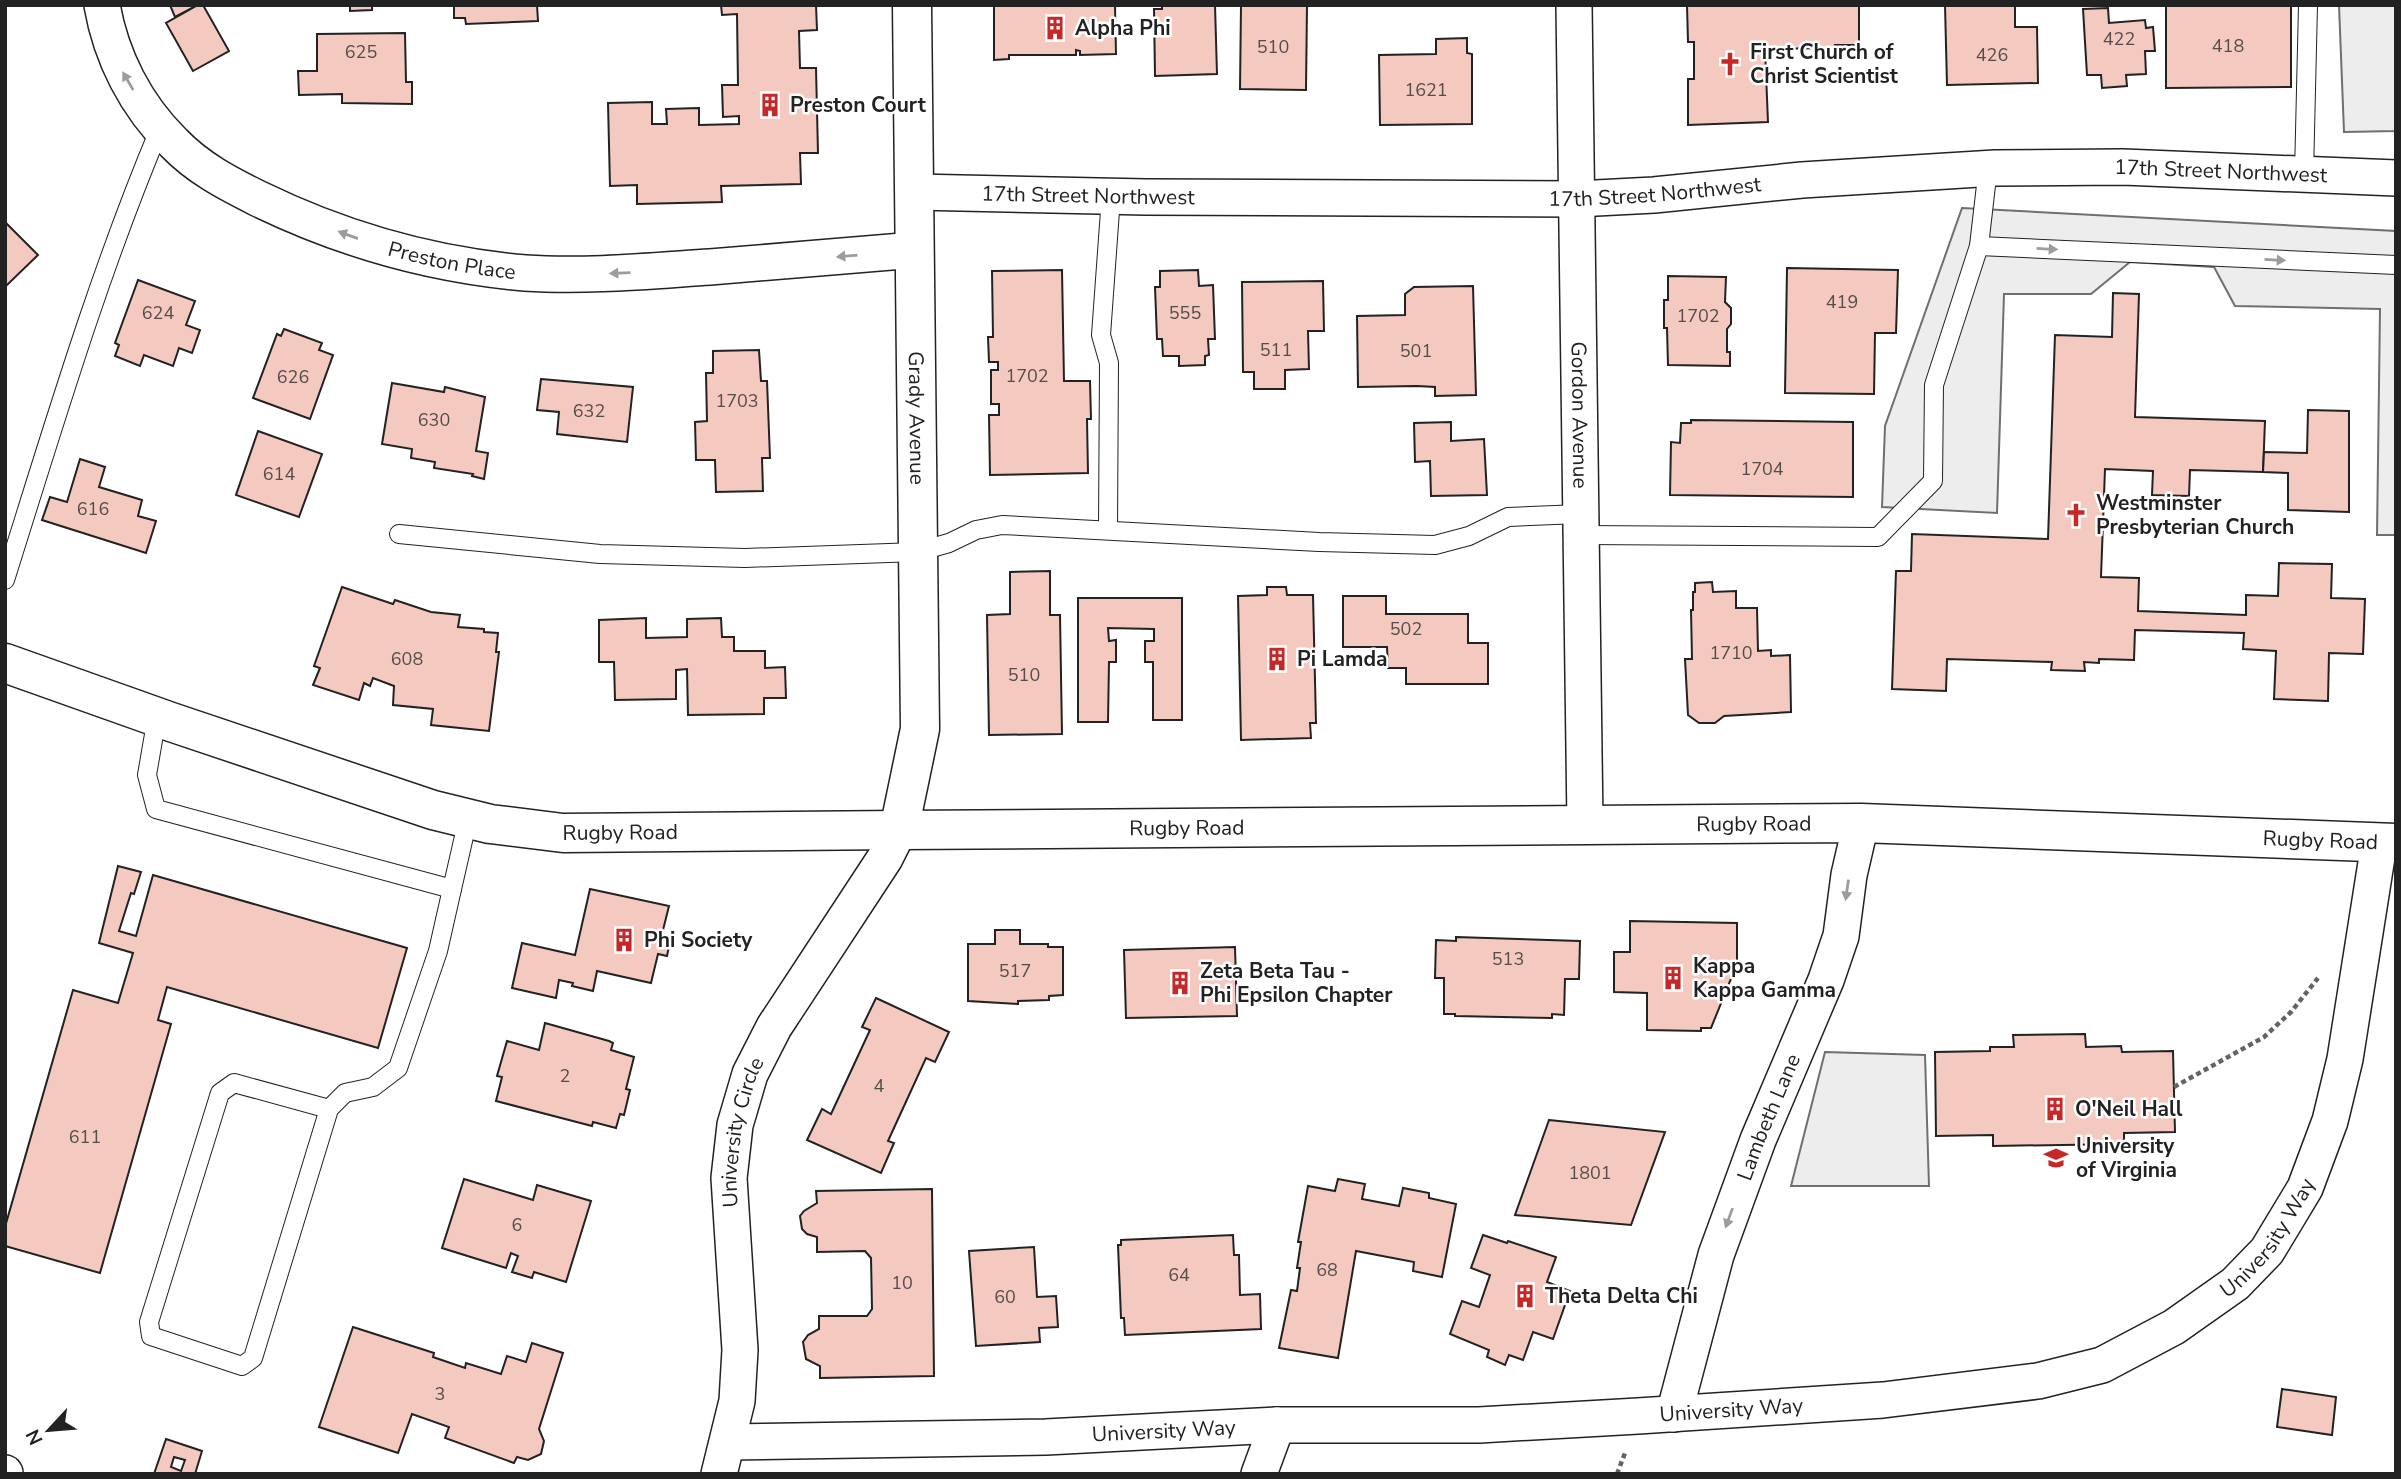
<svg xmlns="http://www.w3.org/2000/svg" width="2401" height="1479" viewBox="0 0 2401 1479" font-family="'Nunito Sans',sans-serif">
<rect width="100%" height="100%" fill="#fff"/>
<g fill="#ededed" stroke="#6f6f6f" stroke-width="2">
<polygon points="2339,5 2396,5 2396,131 2344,132"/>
<polygon points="1962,208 2396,231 2396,535 2377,535 2380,309 2235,306 2214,267 2130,262 2091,294 2004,294 1997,513 1882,507 1885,426"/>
<polygon points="1825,1052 1925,1055 1929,1186 1791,1186"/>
</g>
<g fill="#f3c9c0" stroke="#222" stroke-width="2" fill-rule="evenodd">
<polygon points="170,5 198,5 175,17"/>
<polygon points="198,5 203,5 229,51 193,71 166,23"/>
<polygon points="350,5 372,5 372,10 350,11"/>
<polygon points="454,5 537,5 538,21 466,24 465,18 454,18"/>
<polygon points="721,5 816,5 817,30 799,31 800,68 816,68 818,153 800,153 801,184 721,186 722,202 637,204 637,185 610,186 608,103 652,102 652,124 667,124 666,109 699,108 699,125 739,124 739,116 723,117 722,85 738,85 737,14 722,15"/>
<polygon points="994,5 1115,5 1116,54 1080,55 1080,51 1076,50 1076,55 1009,55 1009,59 994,60"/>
<polygon points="1162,5 1215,5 1217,74 1155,76 1154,9 1162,9"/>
<polygon points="1241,5 1307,5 1306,90 1240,89"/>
<polygon points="1687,5 1859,5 1859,45 1835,45 1836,48 1765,49 1768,122 1688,125 1688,79 1694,79 1694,42 1688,42"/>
<polygon points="1945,5 2015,5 2015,27 2037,27 2038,83 1947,85"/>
<polygon points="2166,5 2291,5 2291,87 2166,88"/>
<polygon points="2108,8 2109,23 2145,20 2146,28 2153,27 2155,51 2145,51 2146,74 2126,75 2127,86 2102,88 2101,75 2087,75 2083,9"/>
<polygon points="405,33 406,82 412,82 412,104 342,103 342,94 299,95 298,71 317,71 317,34"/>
<polygon points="1467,38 1467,53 1472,54 1472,124 1380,125 1379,55 1436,54 1436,39"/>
<polygon points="5,222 38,255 5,287"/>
<polygon points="1787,268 1898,270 1896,333 1875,333 1874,394 1785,393"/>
<polygon points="1062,270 1064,381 1090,381 1091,419 1087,419 1088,473 990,475 989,415 999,415 999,404 991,404 991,370 998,370 998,362 989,362 988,337 993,337 992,271"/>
<polygon points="1198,270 1199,286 1213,285 1215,339 1208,339 1209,355 1205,356 1205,365 1179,366 1179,356 1163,356 1162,339 1157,339 1155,287 1160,287 1160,271"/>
<polygon points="1668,276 1726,277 1725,302 1731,308 1731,324 1727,329 1727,352 1730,352 1730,366 1668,365 1667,328 1664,328 1664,300 1668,300"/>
<polygon points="138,280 195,301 186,325 200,330 192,353 179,348 173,366 144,355 140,366 115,356 119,345 115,343"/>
<polygon points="1323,281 1324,331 1308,331 1309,369 1285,370 1285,389 1254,389 1254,372 1243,372 1242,282"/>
<polygon points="1473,286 1476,395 1435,396 1435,387 1417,386 1358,387 1357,316 1405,315 1405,294 1414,287"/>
<polygon points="2113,293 2139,294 2135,417 2265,421 2263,472 2190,470 2189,496 2152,495 2153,471 2105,469 2101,577 2139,578 2138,611 2246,615 2246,595 2278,596 2279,563 2332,564 2331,598 2365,599 2363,654 2329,653 2328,701 2274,699 2276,651 2243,649 2244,633 2135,630 2134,660 2099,659 2099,663 2084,662 2085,671 2051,670 2052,662 1947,659 1946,691 1892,689 1896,571 1911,571 1912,534 2048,539 2055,335 2112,337"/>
<polygon points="284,329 322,343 319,350 333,355 310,419 253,398 277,334 281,336"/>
<polygon points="759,350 761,381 767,381 770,458 762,458 763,491 716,492 715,460 696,460 695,422 707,421 706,373 713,373 713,351"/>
<polygon points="541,379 633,387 627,442 557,434 559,412 537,410"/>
<polygon points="392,383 444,392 445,387 485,397 476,451 488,453 484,479 472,476 473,474 434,468 435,462 411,458 412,449 382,444"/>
<polygon points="2308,410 2349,411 2349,512 2288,510 2288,473 2263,472 2264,452 2307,453"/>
<polygon points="1691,420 1853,422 1853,497 1670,495 1671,442 1680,443 1681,423 1691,423"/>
<polygon points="1451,422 1451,441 1484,439 1487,495 1431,496 1430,461 1415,462 1414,423"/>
<polygon points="258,431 322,454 299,517 236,495"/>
<polygon points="80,459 105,467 99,487 142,500 138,516 156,521 146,553 42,520 50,497 67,502"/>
<polygon points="1050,571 1050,615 1060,615 1062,734 989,735 987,615 1010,614 1010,572"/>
<polygon points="1712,582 1713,592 1736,591 1736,608 1757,608 1758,651 1771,650 1771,656 1790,655 1791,712 1724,716 1715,723 1699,723 1688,715 1685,659 1692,659 1691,610 1693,610 1693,592 1695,592 1695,583"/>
<polygon points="342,587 393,604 395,600 431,612 460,615 458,627 484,629 484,632 498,633 496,652 499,652 489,731 431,725 433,709 393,705 394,686 373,678 370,686 364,683 359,700 313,685 320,668 314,666"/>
<polygon points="1267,587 1286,587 1287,595 1313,595 1316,723 1310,723 1311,738 1241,740 1238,596 1267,595"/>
<polygon points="1343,596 1386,596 1386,614 1468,614 1468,643 1488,643 1488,684 1406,684 1406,668 1388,668 1387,647 1343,647"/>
<polygon points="1078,598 1182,598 1182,720 1153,720 1153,662 1145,662 1145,641 1154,641 1154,629 1108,628 1109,641 1116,640 1116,662 1109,662 1108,722 1078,722"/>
<polygon points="646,618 646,638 687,637 687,619 721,618 722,637 734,637 734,651 765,651 765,668 785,667 786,698 764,698 764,714 688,715 687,669 676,670 676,699 615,700 614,662 599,662 599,620"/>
<polygon points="118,866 141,872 134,894 131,893 119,931 136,936 153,875 407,948 378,1048 167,987 158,1020 171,1024 100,1273 5,1246 5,1227 73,990 118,1003 133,953 99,943"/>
<polygon points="590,889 669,906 662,934 671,937 667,956 658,954 651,983 597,971 593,991 572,986 573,983 559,980 556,998 512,988 522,943 575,955"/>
<polygon points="1630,921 1737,923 1737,964 1711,1028 1701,1028 1701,1031 1647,1030 1647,993 1614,992 1614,952 1630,952"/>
<polygon points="995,930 1020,930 1020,944 1048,944 1048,947 1063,947 1063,995 1049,996 1049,1000 1018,1001 1018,1004 968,1001 968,944 995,944"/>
<polygon points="1456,937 1580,941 1579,979 1565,979 1564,1015 1552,1014 1552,1018 1455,1016 1455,1014 1444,1014 1444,978 1435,978 1436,940 1456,941"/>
<polygon points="1235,947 1237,1016 1126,1018 1124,950"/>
<polygon points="876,998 949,1032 935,1062 926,1058 888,1141 894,1143 881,1173 807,1140 822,1109 831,1114 870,1030 862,1027"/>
<polygon points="545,1023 609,1041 613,1043 611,1050 634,1057 626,1089 630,1090 624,1115 620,1114 616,1128 593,1122 592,1126 496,1101 502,1077 497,1076 507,1041 539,1050"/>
<polygon points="2085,1034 2086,1047 2121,1046 2122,1052 2173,1051 2175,1132 2124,1133 2124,1144 1993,1146 1993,1135 1936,1136 1935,1052 1990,1051 1990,1047 2014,1047 2013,1035"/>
<polygon points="1549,1120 1665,1132 1631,1225 1515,1215"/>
<polygon points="464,1179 533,1200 537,1185 591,1201 566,1282 534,1272 532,1278 512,1272 518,1256 511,1253 506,1268 442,1248"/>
<polygon points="1338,1179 1365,1184 1362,1199 1399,1206 1403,1188 1429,1193 1429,1198 1456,1204 1442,1277 1413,1271 1414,1262 1356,1251 1338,1358 1279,1348 1291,1290 1297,1291 1300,1268 1297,1268 1301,1242 1298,1242 1308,1186 1335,1191"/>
<polygon points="932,1189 934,1376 820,1378 820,1366 806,1359 803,1342 808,1335 819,1329 819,1316 867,1316 872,1309 871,1258 865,1251 817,1252 817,1237 807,1234 802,1229 800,1216 804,1211 817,1203 816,1191"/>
<polygon points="1233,1235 1234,1255 1239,1255 1240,1295 1260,1294 1261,1329 1125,1335 1124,1318 1121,1318 1118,1245 1121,1245 1121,1240"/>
<polygon points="1483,1235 1507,1243 1508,1241 1556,1257 1547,1282 1570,1291 1553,1339 1533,1332 1523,1360 1509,1355 1505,1365 1487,1357 1489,1350 1450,1334 1462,1301 1479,1307 1490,1275 1471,1268"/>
<polygon points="1034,1247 1037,1297 1056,1296 1058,1327 1039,1328 1040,1342 976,1346 969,1251"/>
<polygon points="353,1327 434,1353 433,1357 465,1368 466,1363 501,1374 507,1356 526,1362 532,1343 563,1353 539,1429 544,1441 541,1454 528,1460 517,1457 514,1463 445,1438 449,1427 412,1414 398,1453 319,1427"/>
<polygon points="2282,1389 2336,1397 2332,1435 2277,1427"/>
<path d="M166,1439L202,1451L195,1474H154ZM174,1457L185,1460L181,1471L171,1467Z"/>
</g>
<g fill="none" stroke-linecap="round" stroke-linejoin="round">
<g stroke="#222" stroke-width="20">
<g id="service">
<polyline points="2304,174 2308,5"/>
<polyline points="1979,246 2396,265"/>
<polyline points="1108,530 1109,363 1101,335 1111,197"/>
<polyline points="399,534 600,554 745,558 917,552 949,543 976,530 1002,525 1319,542 1435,545 1469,536 1508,517 1580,514"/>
<polyline points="1581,535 1878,537 1933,481 1934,385 1979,246 1988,168"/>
<path d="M5,580C53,428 98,275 160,128"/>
<polyline points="157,717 147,775 156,809 452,889 468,819"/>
<polyline points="329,1109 234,1083 220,1093 149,1322 151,1336 242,1366 253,1358 329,1109 345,1093 373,1087 398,1068 438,951 452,889"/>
</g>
</g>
<g stroke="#222" stroke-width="38">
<g id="minor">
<path id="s1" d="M102,5C111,57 136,106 174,143C198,168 227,183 257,198C341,239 432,265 525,273C586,277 649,271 710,267C778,261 847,256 915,250"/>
<path id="s2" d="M1574,5L1585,825"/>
<path id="s3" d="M915,192L1146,197L1577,199L1654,195L1802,180L1995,168L2123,167L2396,178"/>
<path id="s4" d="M1674,1414L1716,1255L1758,1140L1826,980L1841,936L1849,875L1861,823"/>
<path id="s5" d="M728,1442L1046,1437L1277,1425H1479L1638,1416L1883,1400L2038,1381L2102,1365L2174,1327L2235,1284L2267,1251L2305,1188L2330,1121L2345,1059L2379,844"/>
<polyline points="5,1473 5,1474"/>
<path id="s6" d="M719,1474L737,1401L740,1350L729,1178L735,1125L750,1074L774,1027L885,858L899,830"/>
<polyline points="1259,1474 1277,1425"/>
</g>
</g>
<g stroke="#222" stroke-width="41">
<g id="tertiary">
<path id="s7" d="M5,663L171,722L433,810L490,824L563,833L899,830"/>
</g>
</g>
<g stroke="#222" stroke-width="41">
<g id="secondary">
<path id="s8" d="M912,5L920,729L899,830L1861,823L2396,843"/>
</g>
</g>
<g stroke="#646464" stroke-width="4.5" stroke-dasharray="5 3.5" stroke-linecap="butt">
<polyline points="2174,1087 2264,1037 2291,1012 2318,978"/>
<polyline points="1617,1474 1625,1453"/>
</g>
<use href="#service" stroke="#fff" stroke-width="18"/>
<use href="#minor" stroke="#fff" stroke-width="35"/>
<use href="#tertiary" stroke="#fff" stroke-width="38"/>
<use href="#secondary" stroke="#fff" stroke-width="38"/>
</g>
<defs><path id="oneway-solid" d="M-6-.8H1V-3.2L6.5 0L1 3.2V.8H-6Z" transform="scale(1.75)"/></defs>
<g fill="#9c9c9c">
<use href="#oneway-solid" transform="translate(128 81) rotate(-120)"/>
<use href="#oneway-solid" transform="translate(348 235) rotate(-160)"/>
<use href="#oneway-solid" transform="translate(2047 249) rotate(3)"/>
<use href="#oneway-solid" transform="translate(847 256) rotate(175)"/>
<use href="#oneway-solid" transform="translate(2275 260) rotate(3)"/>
<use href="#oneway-solid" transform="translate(620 273) rotate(178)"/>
<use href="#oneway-solid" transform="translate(1847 890) rotate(98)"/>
<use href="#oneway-solid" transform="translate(1729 1218) rotate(110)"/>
</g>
<defs>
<g id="building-bare" transform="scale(1.89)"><path d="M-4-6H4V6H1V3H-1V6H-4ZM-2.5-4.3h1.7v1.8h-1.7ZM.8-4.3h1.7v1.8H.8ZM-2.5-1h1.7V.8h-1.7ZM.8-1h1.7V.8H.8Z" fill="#c62828" stroke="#fff" stroke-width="2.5" paint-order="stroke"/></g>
<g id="church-bare" transform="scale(1.89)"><path d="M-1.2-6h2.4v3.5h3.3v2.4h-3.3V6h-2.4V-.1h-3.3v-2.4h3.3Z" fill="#c62828" stroke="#fff" stroke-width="2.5" paint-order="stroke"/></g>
<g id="university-bare" transform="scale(1.89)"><path d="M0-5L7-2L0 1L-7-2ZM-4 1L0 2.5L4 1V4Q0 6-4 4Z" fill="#c62828" stroke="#fff" stroke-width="2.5" paint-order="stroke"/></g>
</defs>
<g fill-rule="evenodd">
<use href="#building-bare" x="1055" y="28"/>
<use href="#church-bare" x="1730" y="64"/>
<use href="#building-bare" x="770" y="105"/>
<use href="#church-bare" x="2076" y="515"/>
<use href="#building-bare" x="1277" y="659"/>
<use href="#building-bare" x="624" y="940"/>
<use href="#building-bare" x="1673" y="978"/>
<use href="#building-bare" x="1180" y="983"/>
<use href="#building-bare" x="2055" y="1109"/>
<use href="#university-bare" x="2056" y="1158"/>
<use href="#building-bare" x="1525" y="1296"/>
</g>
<g text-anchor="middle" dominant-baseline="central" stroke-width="5" stroke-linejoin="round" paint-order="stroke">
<g font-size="18" fill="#564c4a">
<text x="2119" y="39">422</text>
<text x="2228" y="46">418</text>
<text x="1273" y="47">510</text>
<text x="361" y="52">625</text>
<text x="1992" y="55">426</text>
<text x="1426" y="90">1621</text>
<text x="1842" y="302">419</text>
<text x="158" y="313">624</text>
<text x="1185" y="313">555</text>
<text x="1698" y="316">1702</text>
<text x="1276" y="350">511</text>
<text x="1416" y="351">501</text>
<text x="1027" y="376">1702</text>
<text x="293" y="377">626</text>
<text x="737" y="401">1703</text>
<text x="589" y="411">632</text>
<text x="434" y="420">630</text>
<text x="1762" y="469">1704</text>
<text x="279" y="474">614</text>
<text x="93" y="509">616</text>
<text x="1406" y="629">502</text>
<text x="1731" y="653">1710</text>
<text x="407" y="659">608</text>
<text x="1024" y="675">510</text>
<text x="1508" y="959">513</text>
<text x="1015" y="971">517</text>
<text x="565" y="1076">2</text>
<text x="879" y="1086">4</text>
<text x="85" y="1137">611</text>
<text x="1590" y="1173">1801</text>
<text x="517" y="1225">6</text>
<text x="1327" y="1270">68</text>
<text x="1179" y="1275">64</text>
<text x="902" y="1283">10</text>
<text x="1005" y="1297">60</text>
<text x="440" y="1394">3</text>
</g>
<g font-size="21" font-weight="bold" fill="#222" stroke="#fff" text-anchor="start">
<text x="1075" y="28">Alpha Phi</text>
<text x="1750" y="52">First Church of<tspan x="1750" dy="24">Christ Scientist</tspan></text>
<text x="790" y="105">Preston Court</text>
<text x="2096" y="503">Westminster<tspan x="2096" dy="24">Presbyterian Church</tspan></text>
<text x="1297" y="659">Pi Lamda</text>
<text x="644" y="940">Phi Society</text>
<text x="1693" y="966">Kappa<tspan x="1693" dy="24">Kappa Gamma</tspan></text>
<text x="1200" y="971">Zeta Beta Tau -<tspan x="1200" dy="24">Phi Epsilon Chapter</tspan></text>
<text x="2075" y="1109">O'Neil Hall</text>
<text x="2076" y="1146">University<tspan x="2076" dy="24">of Virginia</tspan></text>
<text x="1545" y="1296">Theta Delta Chi</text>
</g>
<g font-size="21" fill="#222" stroke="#fff">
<text stroke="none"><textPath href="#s3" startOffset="1307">17th Street Northwest</textPath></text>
<text stroke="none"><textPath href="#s3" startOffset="740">17th Street Northwest</textPath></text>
<text stroke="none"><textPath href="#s3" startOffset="173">17th Street Northwest</textPath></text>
<text stroke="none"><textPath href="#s1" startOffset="464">Preston Place</textPath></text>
<text stroke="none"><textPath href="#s2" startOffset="410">Gordon Avenue</textPath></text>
<text stroke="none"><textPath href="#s8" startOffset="413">Grady Avenue</textPath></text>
<text stroke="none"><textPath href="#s8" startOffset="1682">Rugby Road</textPath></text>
<text stroke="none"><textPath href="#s8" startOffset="1115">Rugby Road</textPath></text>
<text stroke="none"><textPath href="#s7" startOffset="642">Rugby Road</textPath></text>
<text stroke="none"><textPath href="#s8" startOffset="2249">Rugby Road</textPath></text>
<text stroke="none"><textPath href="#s4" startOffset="312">Lambeth Lane</textPath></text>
<text stroke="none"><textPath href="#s6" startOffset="346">University Circle</textPath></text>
<text stroke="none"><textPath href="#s5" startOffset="1591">University Way</textPath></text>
<text stroke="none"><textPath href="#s5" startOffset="1004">University Way</textPath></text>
<text stroke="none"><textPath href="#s5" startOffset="436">University Way</textPath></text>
</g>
</g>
<rect width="2401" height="1479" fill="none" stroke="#222222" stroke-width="14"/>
<g transform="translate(49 1430) rotate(244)" stroke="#ffffff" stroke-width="5" paint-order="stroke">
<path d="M0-5L12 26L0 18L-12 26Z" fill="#222222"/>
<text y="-10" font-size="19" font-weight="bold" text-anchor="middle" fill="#222222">N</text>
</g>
</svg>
